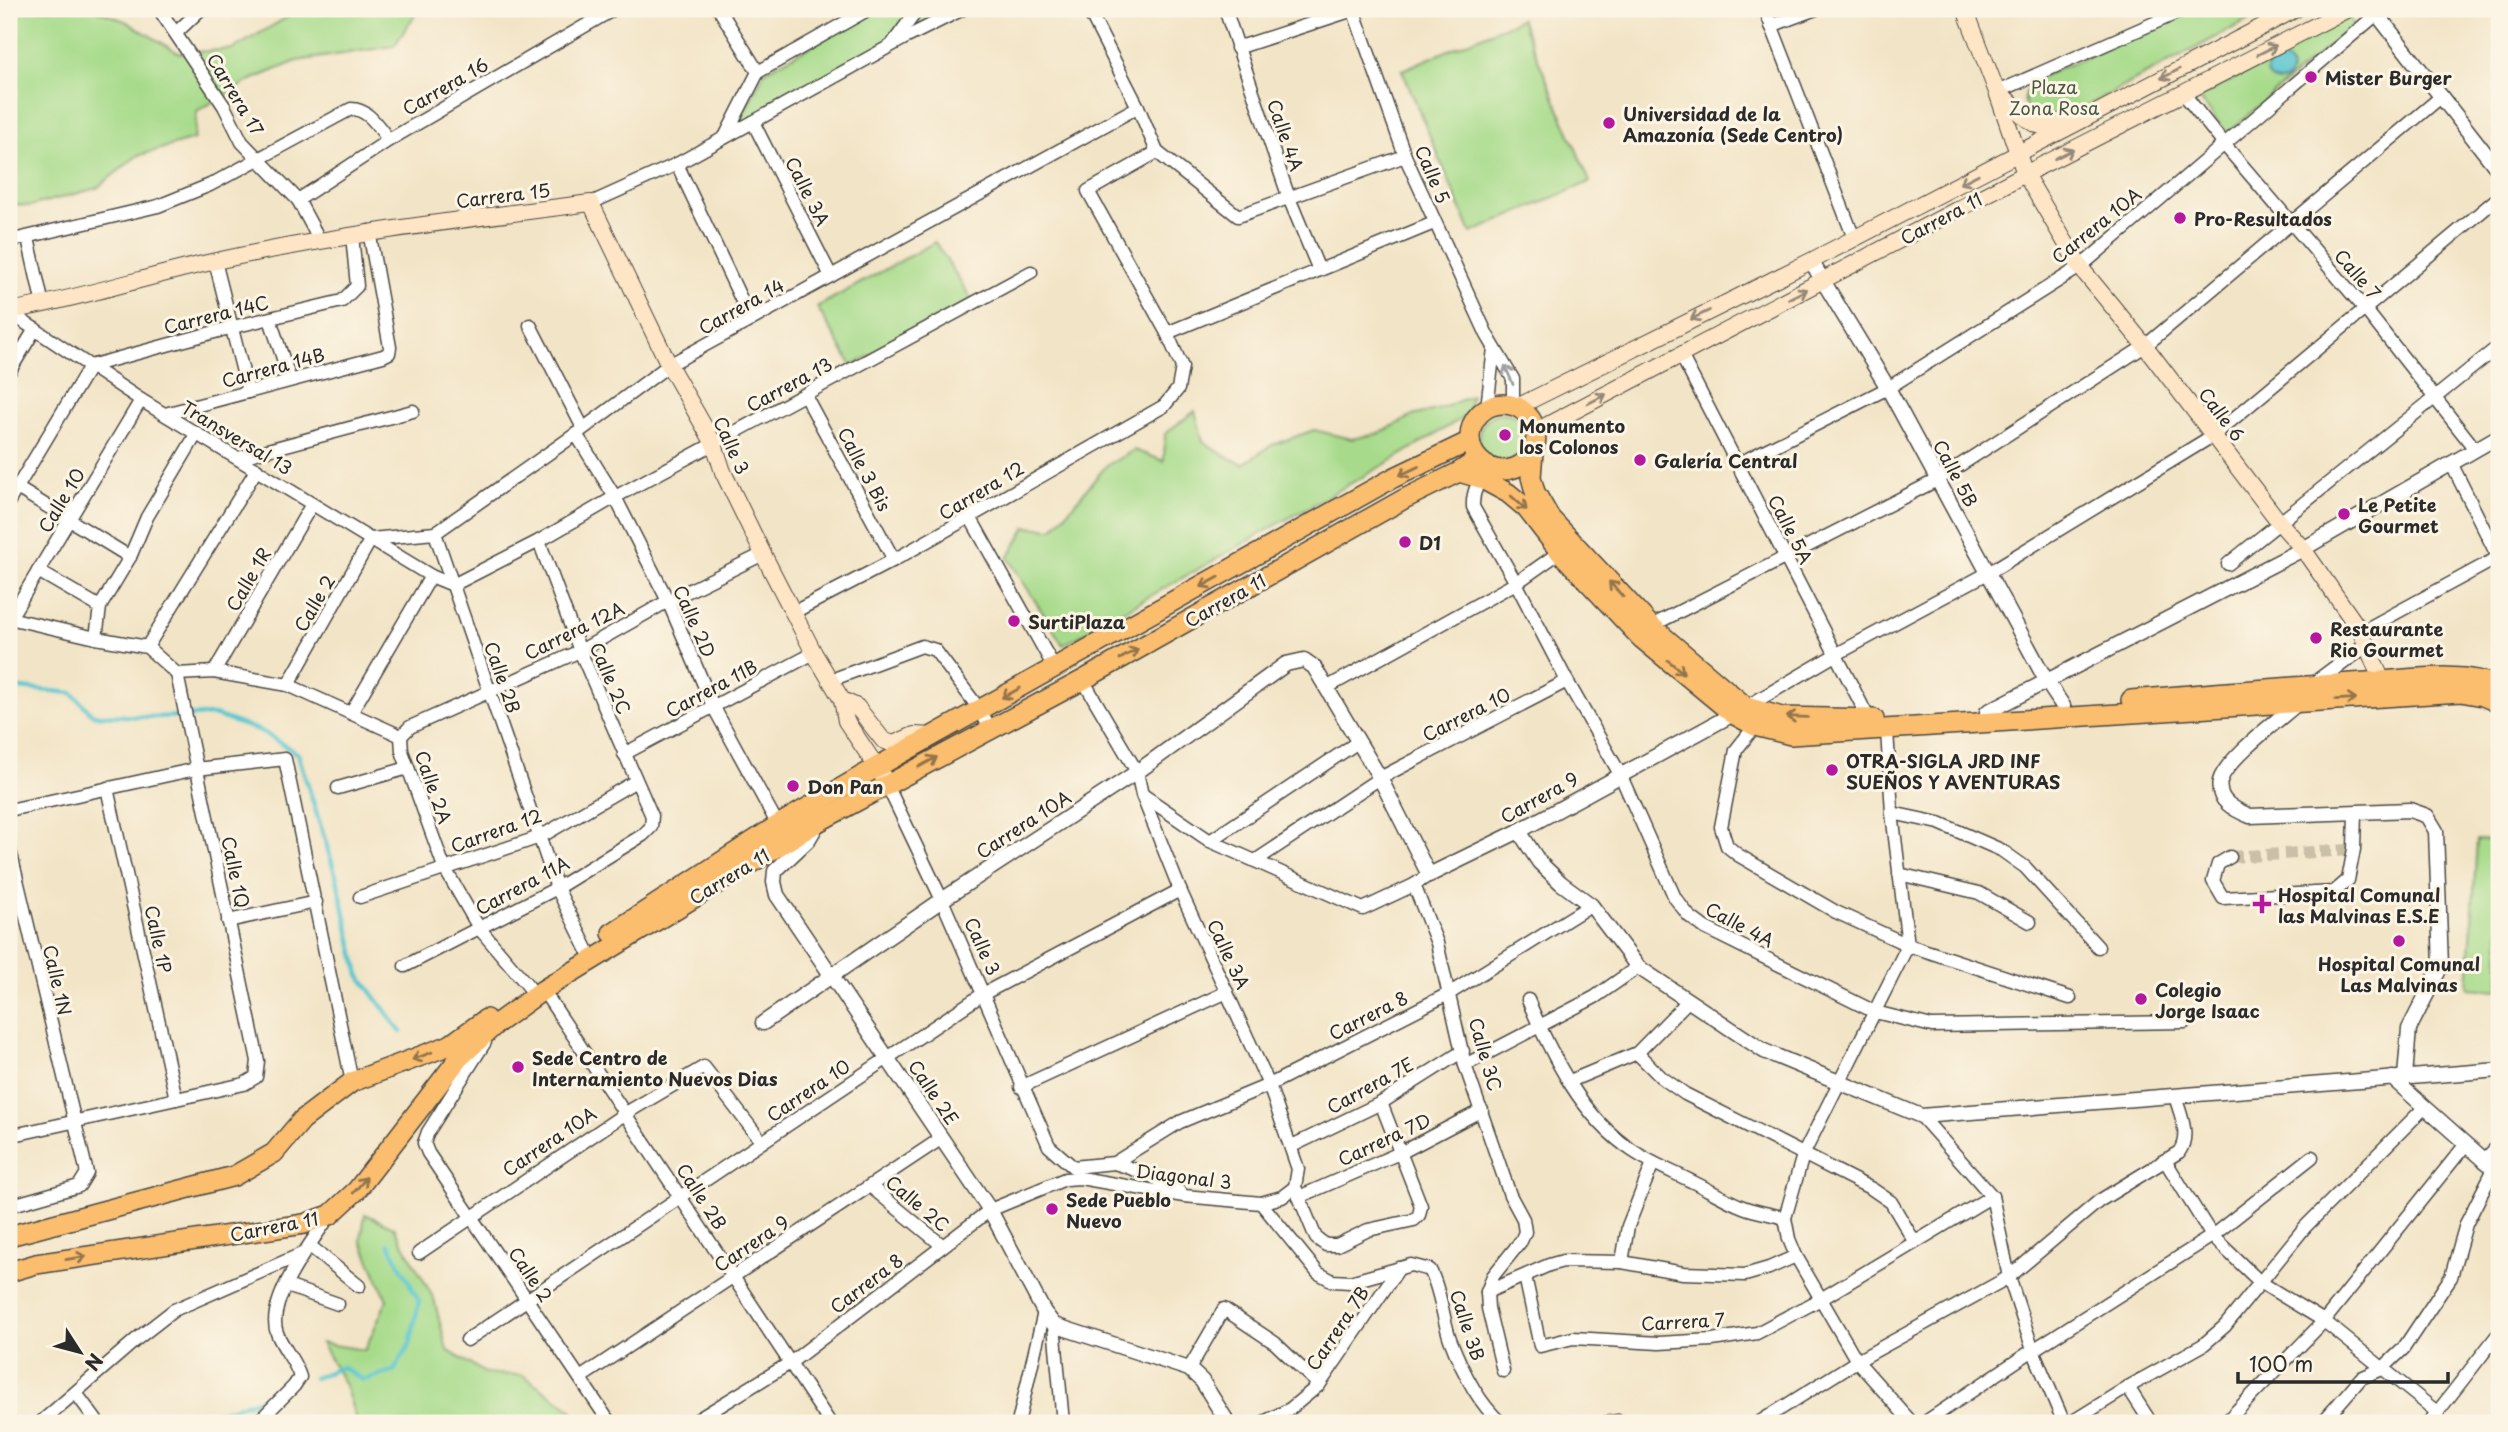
<svg xmlns="http://www.w3.org/2000/svg" width="2508" height="1432" viewBox="0 0 2508 1432" font-family="'Playpen Sans',sans-serif">
<rect width="100%" height="100%" fill="#fcf5e5"/>
<filter id="ink" filterUnits="userSpaceOnUse"><feTurbulence type="fractalNoise" baseFrequency=".0143" numOctaves="2"/><feDisplacementMap in="SourceGraphic" scale="14" xChannelSelector="R" yChannelSelector="G"/><feConvolveMatrix kernelMatrix="1 2 1 2 8 2 1 2 1" color-interpolation-filters="sRGB"/></filter>
<filter id="wash" filterUnits="userSpaceOnUse"><feTurbulence type="fractalNoise" baseFrequency=".00686" numOctaves="4" result="noise"/><feDisplacementMap in="SourceGraphic" scale="28" xChannelSelector="R" yChannelSelector="G"/><feGaussianBlur stdDeviation="1.57" result="paint"/><feColorMatrix in="noise" values="0 0 0 0 0 0 0 0 0 0 0 0 0 0 0 0 0 1.4 0 .05"/><feComposite in="paint" operator="in"/></filter>
<g filter="url(#wash)">
<rect width="100%" height="100%" fill="#f2e4c6"/>
<g fill="#a7db8b" stroke="#69835b" stroke-width="2">
<polygon points="9,9 95,9 127,22 179,53 233,49 301,9 419,9 394,46 297,61 251,80 197,111 194,139 137,156 97,188 30,206 9,204"/>
<polygon points="878,9 962,9 746,122 740,120 765,71"/>
<path d="M2196,9H2269L2055,123L2042,122L2025,106C2023,90 2030,84 2043,76Z"/>
<polygon points="2348,16 2353,23 2350,28 2227,133 2199,98"/>
<polygon points="1521,19 1590,182 1471,233 1402,70"/>
<polygon points="935,242 972,300 852,366 817,307"/>
<polygon points="1471,396 1467,415 1396,458 1063,645 1008,558 1026,527 1053,529 1106,466 1134,450 1164,461 1165,434 1195,411 1203,441 1225,456 1243,464 1272,445 1314,430 1352,439 1380,433 1412,416 1440,409"/>
<circle cx="1503" cy="437" r="24"/>
<polygon points="2477,840 2499,841 2499,990 2468,988"/>
<polygon points="365,1214 394,1227 434,1299 447,1350 487,1374 523,1375 572,1410 574,1423 357,1423 345,1385 321,1343 365,1350 387,1300 361,1240"/>
</g>
<circle fill="#59c6cf" stroke="#42787d" stroke-width="2" cx="2279" cy="70" r="12"/>
<g fill="none" stroke-linecap="round" stroke-linejoin="round">
<g stroke="#59c6cf" stroke-width="4.5">
<polyline points="9,687 72,693 93,715 156,717 214,715 261,731 298,754 337,879 359,975 401,1032"/>
<polyline points="314,1378 342,1367 363,1380 394,1371 410,1344 419,1301 389,1244"/>
<polyline points="185,1423 273,1395"/>
</g>
</g>
</g>
<g filter="url(#ink)">
<g fill="none" stroke-linecap="round" stroke-linejoin="round">
<polyline stroke="#cabfa7" stroke-width="12" stroke-dasharray="12 6" stroke-linecap="butt" points="2230,857 2349,850"/>
<g stroke="#494742" stroke-width="15">
<g id="minor">
<polyline points="159,9 224,106 242,142 298,200 320,241"/>
<polyline points="719,9 758,72"/>
<polyline points="1088,9 1138,107 1157,152 1238,216 1405,156"/>
<polyline points="1225,9 1289,198 1319,270"/>
<polyline points="1353,9 1405,156 1487,335 1513,379 1513,405"/>
<polyline points="1765,9 1854,238"/>
<polyline points="1771,26 1816,9"/>
<polyline points="177,32 201,9"/>
<polyline points="893,43 918,9"/>
<polyline points="1237,48 1353,10"/>
<polyline points="1997,92 2186,9"/>
<polyline points="2183,93 2223,143 2365,309 2475,449"/>
<polyline points="753,122 831,276"/>
<polyline points="725,137 758,72 869,9"/>
<polyline points="677,164 751,320"/>
<polyline points="298,200 389,140 614,9"/>
<polyline points="591,203 677,164 903,39 963,9"/>
<polyline points="28,238 43,305"/>
<path d="M9,241L158,206L210,185L351,109C369,109 378,127 389,140"/>
<polyline points="215,261 248,392"/>
<polyline points="9,312 141,400 431,576 453,585 539,541 615,497 1031,272"/>
<polyline points="270,319 290,380"/>
<polyline points="530,325 583,428"/>
<polyline points="1167,333 1434,223"/>
<polyline points="1681,355 1869,719"/>
<polyline points="9,372 35,329"/>
<polyline points="805,395 894,560"/>
<polyline points="1487,408 1494,348"/>
<polyline points="165,414 383,356 389,353 390,347 369,231"/>
<polyline points="576,434 615,497 668,601 713,706 778,825"/>
<polyline points="238,458 413,411"/>
<polyline points="2451,463 2499,559"/>
<polyline points="1738,464 1888,388 2080,267 2377,14"/>
<path d="M1489,467C1479,480 1472,491 1473,507L1516,583L1567,681L1620,774L1675,898L1689,916L1705,928L1875,1012L1932,1026L2185,1022"/>
<polyline points="9,483 130,557"/>
<polyline points="9,501 90,366 233,327 342,301 357,286 352,235"/>
<polyline points="970,517 1055,669"/>
<polyline points="435,533 557,888 587,949"/>
<polyline points="2228,564 2499,346"/>
<polyline points="38,571 100,607"/>
<polyline points="794,612 894,560 1164,406 1178,389 1182,367 1167,333 1088,191 1157,152"/>
<polyline points="9,618 96,638 147,647 177,674 214,672 288,685 401,736"/>
<polyline points="10,618 141,400"/>
<polyline points="1651,626 1937,480 2145,346 2442,96"/>
<polyline points="2361,632 2499,557"/>
<polyline points="96,638 100,607 130,557 147,517 197,433"/>
<polyline points="147,647 257,469"/>
<polyline points="214,672 312,504"/>
<polyline points="831,680 922,646 935,650 980,710 990,728"/>
<polyline points="1083,680 1137,772 1142,795 1180,890 1269,1085 1298,1169 1295,1187 1316,1238 1326,1245 1337,1245 1368,1230 1414,1220 1419,1215 1421,1206 1381,1103"/>
<polyline points="288,685 371,539 435,533 576,434 669,365 1138,107"/>
<polyline points="1326,688 1516,583 1560,552"/>
<polyline points="1746,707 1835,655 1988,573 2214,435 2499,197"/>
<polyline points="351,713 431,576"/>
<polyline points="1755,726 1736,750 1721,827 1727,846 1738,855 1836,912 1908,945 2070,998"/>
<polyline points="1887,730 1892,813 1908,945 1803,1155 1785,1218 1789,1239 1796,1256 1857,1361 1912,1423"/>
<polyline points="401,736 410,727 580,651 668,601 763,554"/>
<polyline points="401,736 402,751 444,867 479,928 529,987"/>
<polyline points="624,754 814,653"/>
<polyline points="887,785 942,900 1049,1146 1073,1167 1114,1163 1180,1122 1269,1085 1450,993 1591,905"/>
<polyline points="107,788 176,1099"/>
<polyline points="338,788 408,768"/>
<polyline points="1143,795 1210,841 1363,909 1414,885 1429,875"/>
<polyline points="9,810 196,769 285,759 352,1082"/>
<polyline points="1892,813 1939,823 2001,850 2025,867 2098,947"/>
<polyline points="1210,841 1358,742"/>
<polyline points="9,846 87,1173 79,1186 9,1206"/>
<polyline points="2230,857 2218,864 2213,881 2223,898 2334,892 2348,880 2354,849 2355,812"/>
<polyline points="1255,861 1380,778 1567,681"/>
<polyline points="1899,874 1979,893 2030,922"/>
<polyline points="1414,885 1437,943 1465,1065 1510,1195 1523,1219 1525,1232 1521,1241 1493,1276 1487,1292 1488,1308 1503,1371"/>
<polyline points="360,897 540,837 636,781"/>
<polyline points="228,921 316,902"/>
<polyline points="405,966 557,888 643,835 651,827 652,816 580,651 539,541"/>
<polyline points="543,990 830,1423"/>
<path d="M1528,1000C1551,1054 1582,1118 1633,1151C1651,1163 1671,1171 1691,1181C1708,1189 1725,1200 1743,1207C1756,1212 1771,1214 1785,1218"/>
<polyline points="485,1042 428,1132 424,1143 428,1153 610,1423"/>
<polyline points="1637,1053 1661,1077 1685,1094 1872,1189 1891,1202 1914,1241"/>
<polyline points="1465,1065 1595,997 1638,967"/>
<polyline points="1570,1081 1637,1053 1687,1002"/>
<polyline points="1021,1087 1227,992"/>
<polyline points="1921,1116 1992,1196 2009,1277 2033,1350 2064,1423"/>
<polyline points="9,1136 244,1084 256,1077 258,1061 177,674"/>
<polyline points="1292,1146 1381,1103 1463,1051"/>
<polyline points="2166,1162 2212,1236 2260,1282 2324,1321 2438,1413"/>
<path d="M1114,1163C1139,1170 1160,1178 1181,1193"/>
<polyline points="870,1186 943,1246"/>
<polyline points="1299,1197 1402,1152 1482,1110"/>
<path d="M1261,1203L1318,1273L1333,1281L1350,1282L1411,1265L1430,1270C1441,1291 1442,1316 1450,1339C1461,1368 1477,1402 1501,1423"/>
<polyline points="310,1246 359,1286"/>
<polyline points="419,1253 626,1113 704,1067 762,1142"/>
<polyline points="1622,1262 1628,1226 1653,1163"/>
<polyline points="1525,1276 1540,1346 1573,1338 1659,1343 1712,1340 1757,1333 1821,1299 1992,1196"/>
<polyline points="287,1286 338,1304"/>
<polyline points="1487,1292 1549,1265 1563,1261 1622,1262 1683,1273 1745,1275 1769,1268 1796,1256"/>
<polyline points="1054,1325 1063,1423"/>
<polyline points="467,1340 983,994 1180,890"/>
<polyline points="1189,1369 1224,1309 1275,1343 1319,1385"/>
<polyline points="580,1378 942,1138"/>
<polyline points="2128,1387 2151,1423"/>
<polyline points="76,1393 98,1423"/>
<polyline points="40,1423 138,1338 174,1310 304,1253"/>
<path d="M257,1423L294,1386L300,1377C295,1360 283,1349 277,1333C265,1301 312,1242 330,1215"/>
<polyline points="692,1423 790,1363 990,1210 1065,1179 1080,1178 1184,1196 1261,1203 1282,1197 1295,1187"/>
<polyline points="1018,1423 1044,1312"/>
<polyline points="1262,1423 1290,1409 1319,1385 1399,1268"/>
<polyline points="1605,1423 1618,1421 1625,1423"/>
<path d="M1758,1423L1857,1361L2009,1277L2099,1201L2179,1152C2191,1135 2180,1114 2175,1096"/>
<polyline points="1924,1423 2033,1350 2212,1236 2312,1157"/>
<polyline points="2070,1423 2128,1387 2203,1345 2225,1326 2305,1227 2425,1107"/>
<polyline points="2225,1423 2324,1321 2466,1144"/>
<polyline points="2322,1423 2361,1378 2382,1369 2403,1349 2451,1277 2466,1224 2494,1169"/>
<polyline points="2429,1423 2499,1333"/>
</g>
</g>
<g stroke="#494742" stroke-width="17">
<g id="tertiary">
<polyline points="2373,9 2499,171"/>
<polyline points="1811,261 1888,388 2047,682 2063,706"/>
<polyline points="2311,686 2366,645"/>
<path d="M2299,702C2281,718 2225,760 2220,781C2216,801 2235,810 2250,816L2410,810L2427,816L2436,831L2441,966L2409,1029L2405,1076"/>
<polyline points="1987,712 2303,549 2499,436"/>
<polyline points="818,823 808,840 775,871 774,882 777,895 990,1210 1044,1312 1054,1325 1189,1369 1202,1381 1228,1423"/>
<polyline points="1519,831 1539,862 1561,883 1591,905 1638,967 1764,1051 1921,1116 2499,1070"/>
<polyline points="763,1023 942,900 1137,772 1286,664 1304,660 1314,667 1380,778 1429,875 1519,831 1733,714"/>
<polyline points="2392,1078 2499,1173"/>
<polyline points="2485,1161 2499,1146"/>
</g>
</g>
<g stroke="#494742" stroke-width="18">
<g id="secondary">
<polyline points="1965,9 1997,92 2025,174 2080,267 2145,346 2280,523 2303,549 2361,632 2382,681"/>
<path d="M2000,94C2022,109 2031,138 2062,121L2065,123"/>
<path d="M9,311C79,299 147,276 216,261C340,234 465,219 591,203L669,365L714,444L723,472L763,554L814,653L842,700L846,721L882,775"/>
<polyline points="1517,407 1811,261 2296,9"/>
<polyline points="1536,431 2025,174 2348,9"/>
<polyline points="842,700 857,707 883,740 893,744 914,735 933,736"/>
</g>
</g>
<g stroke="#494742" stroke-width="22">
<g id="primary">
<circle cx="1503" cy="437" r="33"/>
<polyline points="1533,452 1531,477 1535,492 1550,518 1651,626 1746,707 1782,717 1874,719"/>
<polyline points="1459,472 1480,478 1508,493 1526,508 1560,552 1641,638 1733,714 1755,726 1791,735 2461,692 2483,696 2499,703"/>
<path d="M2131,700C2210,693 2288,687 2367,682C2409,680 2459,670 2499,686"/>
<polyline points="612,933 778,825 877,767 1393,478 1470,441"/>
<polyline points="9,1236 234,1176 274,1153 302,1120 352,1082 450,1045 486,1019"/>
<polyline points="9,1272 36,1264 304,1224 330,1215 357,1190 459,1058 496,1024 543,990 818,822 1083,680 1404,499 1459,472 1478,459"/>
</g>
</g>
<use href="#minor" stroke="#fff" stroke-width="12"/>
<use href="#tertiary" stroke="#fff" stroke-width="14"/>
<use href="#secondary" stroke="#fde5c5" stroke-width="16"/>
<use href="#primary" stroke="#fbbd6e" stroke-width="19"/>
</g>
<defs><path id="oneway-shaft" d="M-6 0H5M1.5-3L5.5 0L1.5 3" fill="none" stroke-width="1.6" stroke-linecap="round" stroke-linejoin="round" transform="scale(1.75)"/></defs>
<g stroke="#948878">
<use href="#oneway-shaft" transform="translate(2267 50) rotate(-27)"/>
<use href="#oneway-shaft" transform="translate(2170 74) rotate(153)"/>
<use href="#oneway-shaft" transform="translate(2064 154) rotate(-27)"/>
<use href="#oneway-shaft" transform="translate(1969 179) rotate(153)"/>
<use href="#oneway-shaft" transform="translate(1798 294) rotate(-27)"/>
<use href="#oneway-shaft" transform="translate(1700 315) rotate(154)"/>
<use href="#oneway-shaft" transform="translate(1597 399) rotate(-27)"/>
</g>
<use stroke="#a0a0a0" href="#oneway-shaft" transform="translate(1509 375) rotate(-113)"/>
<g stroke="#93744c">
<use href="#oneway-shaft" transform="translate(1409 471) rotate(154)"/>
<use href="#oneway-shaft" transform="translate(1519 503) rotate(42)"/>
<use href="#oneway-shaft" transform="translate(1210 582) rotate(151)"/>
<use href="#oneway-shaft" transform="translate(1616 589) rotate(-133)"/>
<use href="#oneway-shaft" transform="translate(1129 654) rotate(-29)"/>
<use href="#oneway-shaft" transform="translate(1676 667) rotate(40)"/>
<use href="#oneway-shaft" transform="translate(1011 693) rotate(151)"/>
<use href="#oneway-shaft" transform="translate(2346 699) rotate(-3)"/>
<use href="#oneway-shaft" transform="translate(1797 717) rotate(-178)"/>
<use href="#oneway-shaft" transform="translate(928 762) rotate(-29)"/>
<use href="#oneway-shaft" transform="translate(422 1056) rotate(159)"/>
<use href="#oneway-shaft" transform="translate(360 1185) rotate(-50)"/>
<use href="#oneway-shaft" transform="translate(76 1258) rotate(-9)"/>
</g>
</g>
<g fill="#b5179e" stroke="#fcf5e5" stroke-width="2.5">
<circle cx="2311" cy="77" r="7"/>
<circle cx="1609" cy="123" r="7"/>
<circle cx="2180" cy="218" r="7"/>
<circle cx="1505" cy="435" r="7"/>
<circle cx="1640" cy="460" r="7"/>
<circle cx="2344" cy="514" r="7"/>
<circle cx="1405" cy="542" r="7"/>
<circle cx="1014" cy="621" r="7"/>
<circle cx="2316" cy="638" r="7"/>
<circle cx="1832" cy="770" r="7"/>
<circle cx="793" cy="786" r="7"/>
<path d="M2258.5 893.5h7v7h7v7h-7v7h-7v-7h-7v-7h7z"/>
<circle cx="2399" cy="941" r="7"/>
<circle cx="2141" cy="999" r="7"/>
<circle cx="518" cy="1067" r="7"/>
<circle cx="1052" cy="1209" r="7"/>
</g>
<g text-anchor="middle" dominant-baseline="central" stroke-width="6" stroke-linejoin="round" paint-order="stroke">
<g font-size="18" font-weight="bold" fill="#2b2b2b" stroke="#fcf5e5" text-anchor="start">
<text x="2325" y="77">Mister Burger</text>
<text x="1623" y="113">Universidad de la<tspan x="1623" dy="21">Amazonía (Sede Centro)</tspan></text>
<text x="2194" y="218">Pro-Resultados</text>
<text x="1519" y="425">Monumento<tspan x="1519" dy="21">los Colonos</tspan></text>
<text x="1654" y="460">Galería Central</text>
<text x="2358" y="504">Le Petite<tspan x="2358" dy="21">Gourmet</tspan></text>
<text x="1419" y="542">D1</text>
<text x="1028" y="621">SurtiPlaza</text>
<text x="2330" y="628">Restaurante<tspan x="2330" dy="21">Rio Gourmet</tspan></text>
<text x="1846" y="760">OTRA-SIGLA JRD INF<tspan x="1846" dy="21">SUEÑOS Y AVENTURAS</tspan></text>
<text x="807" y="786">Don Pan</text>
<text x="2278" y="894">Hospital Comunal<tspan x="2278" dy="21">las Malvinas E.S.E</tspan></text>
<text x="2399" y="963" text-anchor="middle">Hospital Comunal<tspan x="2399" dy="21">Las Malvinas</tspan></text>
<text x="2155" y="989">Colegio<tspan x="2155" dy="21">Jorge Isaac</tspan></text>
<text x="532" y="1057">Sede Centro de<tspan x="532" dy="21">Internamiento Nuevos Dias</tspan></text>
<text x="1066" y="1199">Sede Pueblo<tspan x="1066" dy="21">Nuevo</tspan></text>
</g>
<g font-size="18" fill="#2b2b2b" stroke="#fcf5e5">
<text transform="translate(445 86) rotate(-30)">Carrera 16</text>
<text transform="translate(236 94) rotate(59)">Carrera 17</text>
<text transform="translate(1286 135) rotate(71)">Calle 4A</text>
<text transform="translate(1433 174) rotate(67)">Calle 5</text>
<text transform="translate(808 191) rotate(63)">Calle 3A</text>
<text transform="translate(503 195) rotate(-7)">Carrera 15</text>
<text transform="translate(1941 218) rotate(-28)">Carrera 11</text>
<text transform="translate(2096 225) rotate(-39)">Carrera 10A</text>
<text transform="translate(2358 274) rotate(49)">Calle 7</text>
<text transform="translate(741 306) rotate(-29)">Carrera 14</text>
<text transform="translate(216 314) rotate(-14)">Carrera 14C</text>
<text transform="translate(273 367) rotate(-15)">Carrera 14B</text>
<text transform="translate(789 384) rotate(-28)">Carrera 13</text>
<text transform="translate(2222 414) rotate(53)">Calle 6</text>
<text transform="translate(237 437) rotate(31)">Transversal 13</text>
<text transform="translate(732 445) rotate(66)">Calle 3</text>
<text transform="translate(865 469) rotate(62)">Calle 3 Bis</text>
<text transform="translate(1956 473) rotate(62)">Calle 5B</text>
<text transform="translate(981 490) rotate(-31)">Carrera 12</text>
<text transform="translate(61 500) rotate(-59)">Calle 1O</text>
<text transform="translate(1791 529) rotate(63)">Calle 5A</text>
<text transform="translate(248 579) rotate(-60)">Calle 1R</text>
<text transform="translate(1225 600) rotate(-29)">Carrera 11</text>
<text transform="translate(314 603) rotate(-60)">Calle 2</text>
<text transform="translate(695 621) rotate(66)">Calle 2D</text>
<text transform="translate(574 630) rotate(-26)">Carrera 12A</text>
<text transform="translate(503 677) rotate(71)">Calle 2B</text>
<text transform="translate(611 678) rotate(67)">Calle 2C</text>
<text transform="translate(711 688) rotate(-28)">Carrera 11B</text>
<text transform="translate(1466 714) rotate(-27)">Carrera 10</text>
<text transform="translate(434 787) rotate(71)">Calle 2A</text>
<text transform="translate(1539 797) rotate(-29)">Carrera 9</text>
<text transform="translate(1023 824) rotate(-33)">Carrera 10A</text>
<text transform="translate(496 830) rotate(-20)">Carrera 12</text>
<text transform="translate(236 872) rotate(78)">Calle 1Q</text>
<text transform="translate(729 876) rotate(-31)">Carrera 11</text>
<text transform="translate(522 885) rotate(-28)">Carrera 11A</text>
<text transform="translate(1740 924) rotate(28)">Calle 4A</text>
<text transform="translate(159 939) rotate(78)">Calle 1P</text>
<text transform="translate(983 946) rotate(66)">Calle 3</text>
<text transform="translate(1229 954) rotate(65)">Calle 3A</text>
<text transform="translate(58 980) rotate(77)">Calle 1N</text>
<text transform="translate(1368 1015) rotate(-27)">Carrera 8</text>
<text transform="translate(1486 1054) rotate(74)">Calle 3C</text>
<text transform="translate(1370 1085) rotate(-29)">Carrera 7E</text>
<text transform="translate(808 1090) rotate(-34)">Carrera 10</text>
<text transform="translate(934 1092) rotate(56)">Calle 2E</text>
<text transform="translate(1384 1139) rotate(-25)">Carrera 7D</text>
<text transform="translate(549 1141) rotate(-34)">Carrera 10A</text>
<text transform="translate(1184 1176) rotate(7)">Diagonal 3</text>
<text transform="translate(702 1196) rotate(57)">Calle 2B</text>
<text transform="translate(918 1203) rotate(40)">Calle 2C</text>
<text transform="translate(274 1226) rotate(-11)">Carrera 11</text>
<text transform="translate(751 1243) rotate(-34)">Carrera 9</text>
<text transform="translate(531 1274) rotate(56)">Calle 2</text>
<text transform="translate(866 1283) rotate(-37)">Carrera 8</text>
<text transform="translate(1683 1321) rotate(-3)">Carrera 7</text>
<text transform="translate(1468 1325) rotate(72)">Calle 3B</text>
<text transform="translate(1337 1328) rotate(-56)">Carrera 7B</text>
</g>
<g font-size="18" fill="#4a5743" stroke="#fcf5e5">
<text x="2054" y="86">Plaza<tspan x="2054" dy="21">Zona Rosa</tspan></text>
</g>
</g>
<rect width="2508" height="1432" fill="none" stroke="#fcf5e5" stroke-width="35"/>
<g transform="translate(80 1352) rotate(126)" stroke="#fcf5e5" stroke-width="5" paint-order="stroke">
<path d="M0-5L12 26L0 18L-12 26Z" fill="#2b2b2b"/>
<text y="-10" font-size="19" font-weight="bold" text-anchor="middle" fill="#2b2b2b">N</text>
</g>
<path d="M2238 1372v10h210v-10" fill="none" stroke="#2b2b2b" stroke-width="3.5"/>
<text x="2249" y="1372" font-size="21" fill="#2b2b2b" stroke="#fcf5e5" stroke-width="5" paint-order="stroke">100 m</text>
</svg>
